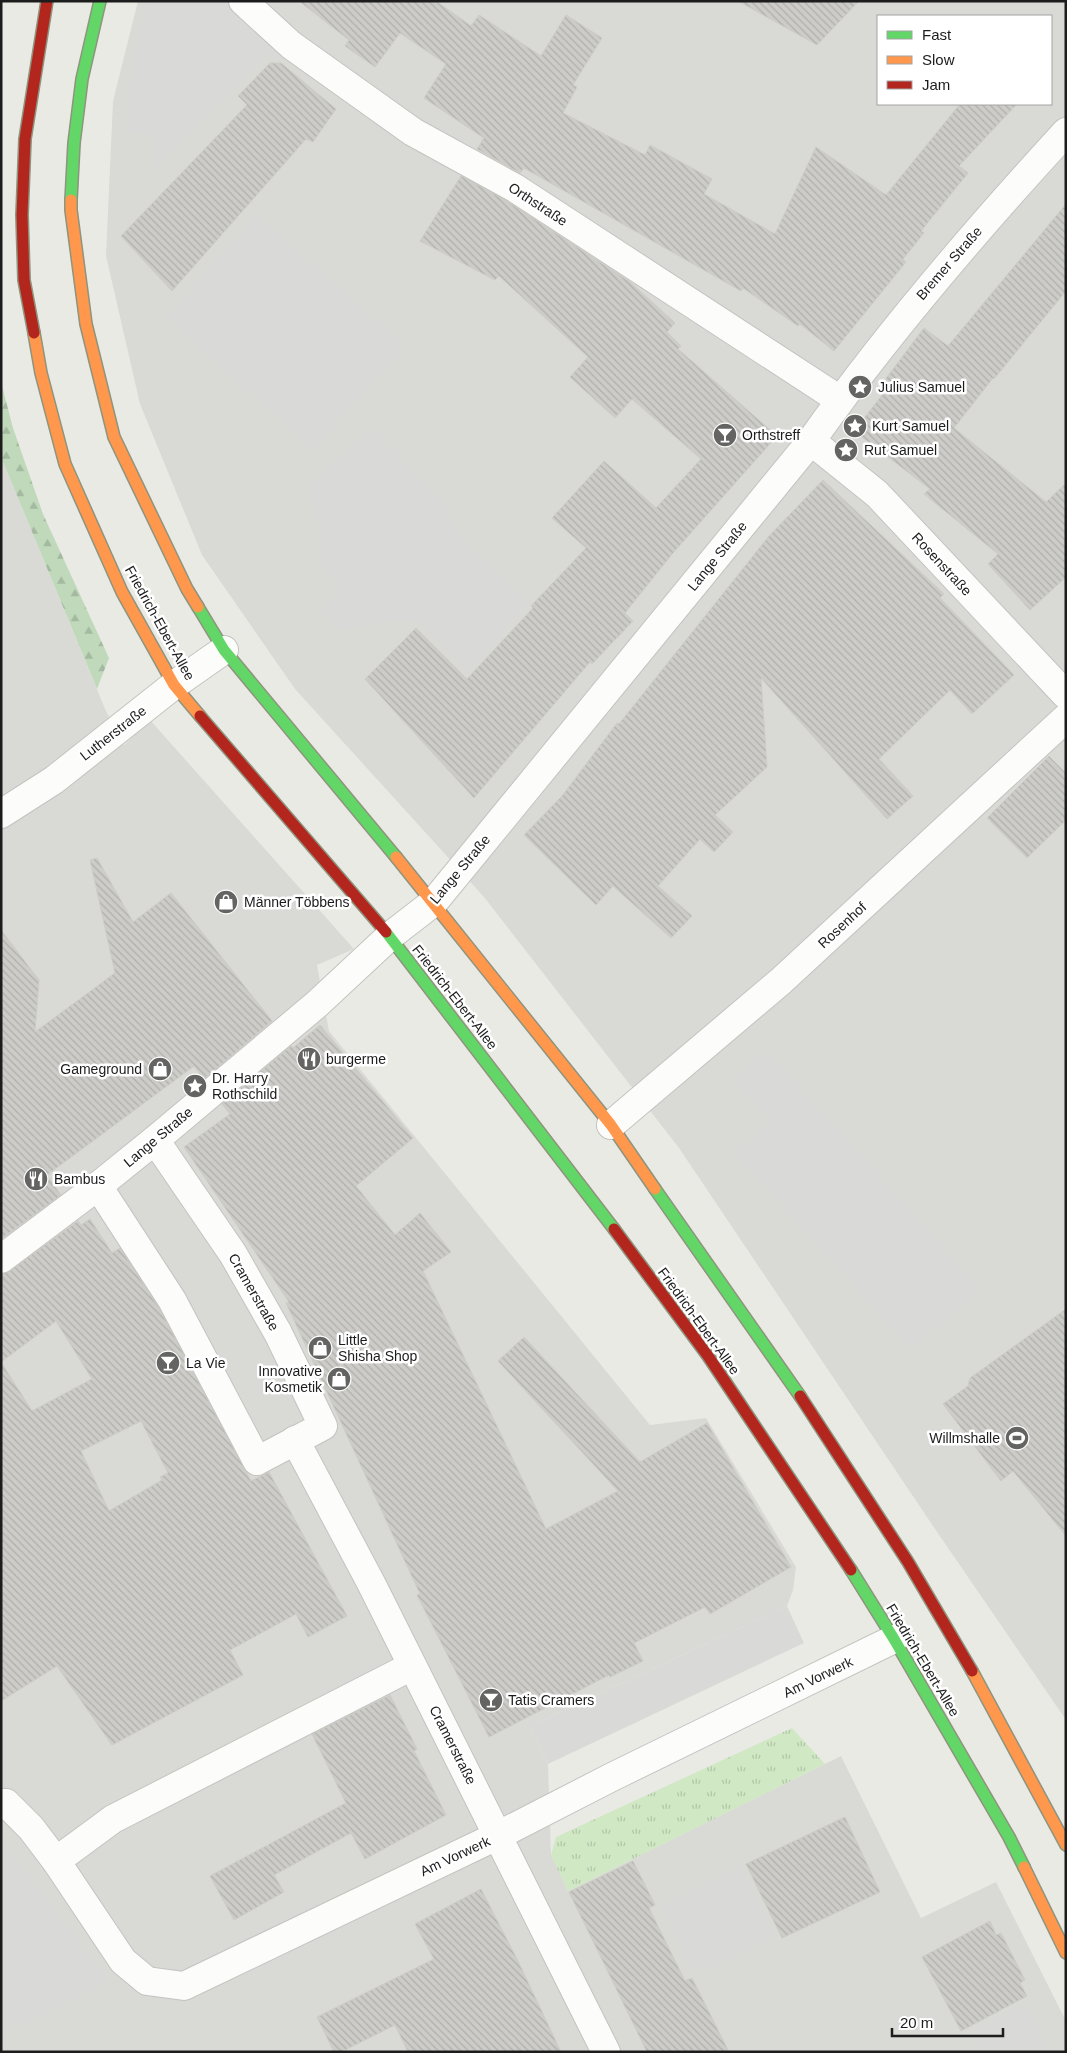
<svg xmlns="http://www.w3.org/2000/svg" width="1067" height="2053" viewBox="0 0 1067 2053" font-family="Arial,sans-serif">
<defs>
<pattern id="grass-tufts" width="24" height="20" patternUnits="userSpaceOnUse" patternTransform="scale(1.25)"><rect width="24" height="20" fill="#d0e8c4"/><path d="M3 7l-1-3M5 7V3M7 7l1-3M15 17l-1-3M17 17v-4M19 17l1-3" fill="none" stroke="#b2c6a8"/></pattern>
<pattern id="forest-firs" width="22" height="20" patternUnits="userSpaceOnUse" patternTransform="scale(1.25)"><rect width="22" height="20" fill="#c0d9bb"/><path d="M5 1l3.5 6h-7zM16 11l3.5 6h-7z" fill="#a4baa0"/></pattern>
<pattern id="building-back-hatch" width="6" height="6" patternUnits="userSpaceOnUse" patternTransform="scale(1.25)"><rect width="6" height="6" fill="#cdccc8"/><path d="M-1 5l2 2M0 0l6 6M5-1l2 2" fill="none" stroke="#afafab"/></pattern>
</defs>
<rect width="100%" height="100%" fill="#eaeae5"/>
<g fill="#d9d9d6" fill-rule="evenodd">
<path d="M138,1H1066V1720L933,1526L679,1148L484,897L295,689L202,555L140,404L106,256L113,101ZM878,16H1051V104H878Z"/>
<polygon points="1,457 105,709 124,745 150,720 354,949 317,965 329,1031 650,1425 706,1418 796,1567 793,1590 787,1606 530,1726 548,1764 551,1854 568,1891 841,1756 921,1918 996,1882 1066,2021 1066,2052 1,2052"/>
</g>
<polygon fill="url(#grass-tufts)" points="792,1728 825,1764 568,1891 551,1855 556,1837"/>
<polygon fill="url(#forest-firs)" points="1,382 13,428 43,514 109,658 97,689 1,457"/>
<g fill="#d9d9d7">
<polygon points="145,1 238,1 272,48 153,170 154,137 130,132 131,83"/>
<polygon points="256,215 405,346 314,449 165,318"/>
<polygon points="372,427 440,498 463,540 528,603 470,672 415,619 338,629 320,610 340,592 323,563 310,486"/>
<polygon points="766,1050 982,1290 910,1348 734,1152 770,1122 732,1080"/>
<polygon points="787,1606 804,1643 548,1764 530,1726"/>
<polygon points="1,1841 109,1978 1,2036"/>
<polygon points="741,1866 777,1935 693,1973 661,1903"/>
<polygon points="1027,2006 1048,2052 984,2052 974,2031"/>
</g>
<g fill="url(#building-back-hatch)" stroke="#cdccc6" fill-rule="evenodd">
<polygon points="299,1 436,1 471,26 479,15 541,56 566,15 602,38 573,85 577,87 563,113 645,155 650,145 712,179 704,194 775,234 816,147 886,195 960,104 1017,104 959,166 968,173 921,231 924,233 903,259 906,262 834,351 800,324 798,326 743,288 741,291 524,168 520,173 477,149 484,138 424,98 446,64 400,33 375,67 345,46 349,40"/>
<polygon points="738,1 859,1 817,45"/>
<polygon points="270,63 281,63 336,109 313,142 306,139 172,291 121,236 247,105 238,96"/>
<polygon points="461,176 507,201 630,282 675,323 667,332 681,346 678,349 777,436 673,553 625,613 633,621 592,664 590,662 474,798 365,679 416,628 467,679 533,608 531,606 586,548 552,518 604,461 656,508 701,459 632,399 615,418 570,377 588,357 499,276 495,280 420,241"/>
<polygon points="1066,204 1066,291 994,379 993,378 954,428 1046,502 1066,483 1066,577 1030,610 988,564 998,554 924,494 930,489 854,431 890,385 884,381 924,328 948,346"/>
<polygon points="823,480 944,594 940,598 1014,675 972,714 950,690 879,759 913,796 887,819 761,678 767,767 715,815 733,832 714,852 700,839 658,886 692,916 671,938 613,886 596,905 524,835 562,796 617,723 619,724 769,536"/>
<polygon points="1049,756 1066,773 1066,820 1027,858 987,818"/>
<polygon points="97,858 133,922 171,893 272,1021 204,1079 194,1066 47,1175 61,1195 1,1239 1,930 39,980 35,1032 115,973 90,860"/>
<polygon points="320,1025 413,1138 356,1186 395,1235 420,1213 451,1252 423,1271 546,1529 618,1491 498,1361 524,1337 640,1462 707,1423 791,1567 710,1614 705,1607 634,1643 643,1661 610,1677 609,1675 489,1737 417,1595 420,1594 286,1303 289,1302 184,1147 230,1114 222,1104 291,1046 293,1048"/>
<path d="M90,1219L112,1253L120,1248L159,1308L251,1481L269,1472L347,1616L308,1637L296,1614L230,1650L243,1675L112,1745L57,1666L1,1701V1362L32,1411L92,1379L56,1321L1,1362V1274L10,1271L78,1221L81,1225ZM141,1421L168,1473L160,1477L162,1480L109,1511L81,1451Z"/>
<polygon points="1066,1309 1066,1536 1013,1471 1001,1481 943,1404 968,1386 970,1378"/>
<polygon points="390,1695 417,1749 414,1751 446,1815 365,1859 351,1833 274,1875 284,1892 234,1920 210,1876 346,1803 312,1734"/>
<polygon points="845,1817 880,1892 782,1938 746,1864"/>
<polygon points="633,1861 655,1905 649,1908 685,1981 692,1978 729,2052 647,2052 569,1892"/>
<polygon points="481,1889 518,1961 561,2052 408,2052 395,2025 341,2052 334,2052 317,2017 434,1959 415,1924"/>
<polygon points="990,1921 996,1935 1001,1933 1025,1980 1020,1983 1027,1996 961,2031 922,1957"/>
</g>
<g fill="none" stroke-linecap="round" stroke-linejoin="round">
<g stroke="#c3c3c1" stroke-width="30">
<g id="street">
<polyline points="243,1 291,45 413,132 515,188 840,400"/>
<polyline points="811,441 877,494 1066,695"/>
<polyline points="1,814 54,780 174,685 224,650"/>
<polyline points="611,1125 781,981 1066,718"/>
<polyline points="98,1186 172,1300 257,1461 323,1426 278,1333 233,1254 155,1140"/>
<path d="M1,1259L98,1186L155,1140L317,1004L390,936L434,902L811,441C888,332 975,231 1066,132"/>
<polyline points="295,1440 371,1583 606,2052"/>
<polyline points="1,1803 6,1803 31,1828 56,1861 123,1961 147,1981 184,1986 499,1835 612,1777 894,1639"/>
<polyline points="56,1861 113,1819 412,1666"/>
</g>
</g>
<g stroke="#8e947e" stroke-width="14">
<g id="fast">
<polyline points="71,200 74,143 82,79 100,1"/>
<polyline points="198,607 224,650 396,857"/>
<polyline points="386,932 614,1229"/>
<polyline points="655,1189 800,1396"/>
<polyline points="851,1570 894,1639 1009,1837 1024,1867"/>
</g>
</g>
<g stroke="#8e947e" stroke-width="14">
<g id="slow">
<polyline points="71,200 71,210 86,324 114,437 187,589 198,607"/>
<polyline points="34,333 41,373 65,464 122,592 174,685 200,716"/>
<polyline points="396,857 611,1125 655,1189"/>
<polyline points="972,1671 1066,1845"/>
<polyline points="1024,1867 1066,1953"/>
</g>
</g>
<g stroke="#8e947e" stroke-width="14">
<g id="jam">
<polyline points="34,333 24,280 22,215 25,139 47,1"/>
<polyline points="200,716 386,932"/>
<polyline points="614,1229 708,1356 851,1570"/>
<polyline points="800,1396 908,1562 972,1671"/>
</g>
</g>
<use href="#street" stroke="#fcfcfb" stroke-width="28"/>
<use href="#fast" stroke="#63d668" stroke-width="11"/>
<use href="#slow" stroke="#ff974d" stroke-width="11"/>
<use href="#jam" stroke="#b3261e" stroke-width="11"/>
</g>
<defs>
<g id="sight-disc" transform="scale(1.25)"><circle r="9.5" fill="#646462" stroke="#fff"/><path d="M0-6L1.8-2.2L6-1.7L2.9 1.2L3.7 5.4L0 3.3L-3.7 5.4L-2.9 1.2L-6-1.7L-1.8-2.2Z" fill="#fff"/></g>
<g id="bar-disc" transform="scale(1.25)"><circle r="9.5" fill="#646462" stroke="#fff"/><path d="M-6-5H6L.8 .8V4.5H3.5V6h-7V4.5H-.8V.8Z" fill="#fff"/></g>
<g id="shop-disc" transform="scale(1.25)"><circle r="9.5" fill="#646462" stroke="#fff"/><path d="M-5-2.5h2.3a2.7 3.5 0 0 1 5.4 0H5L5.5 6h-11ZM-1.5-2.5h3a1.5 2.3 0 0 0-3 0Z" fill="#fff"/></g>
<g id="restaurant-disc" transform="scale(1.25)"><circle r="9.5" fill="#646462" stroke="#fff"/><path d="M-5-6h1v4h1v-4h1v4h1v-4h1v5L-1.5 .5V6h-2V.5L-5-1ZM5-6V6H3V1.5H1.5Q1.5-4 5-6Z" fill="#fff"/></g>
<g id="stadium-disc" transform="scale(1.25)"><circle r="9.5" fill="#646462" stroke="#fff"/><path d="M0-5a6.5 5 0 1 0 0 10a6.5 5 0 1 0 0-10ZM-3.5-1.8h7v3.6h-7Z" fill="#fff"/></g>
</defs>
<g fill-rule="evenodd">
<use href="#sight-disc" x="860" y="387"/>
<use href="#sight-disc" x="855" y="426"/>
<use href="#bar-disc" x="725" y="435"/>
<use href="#sight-disc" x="846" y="450"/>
<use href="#shop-disc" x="226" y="902"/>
<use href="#restaurant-disc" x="309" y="1059"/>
<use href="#shop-disc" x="160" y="1069"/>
<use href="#sight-disc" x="195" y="1086"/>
<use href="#restaurant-disc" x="36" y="1179"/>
<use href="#shop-disc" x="320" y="1348"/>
<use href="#bar-disc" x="168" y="1363"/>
<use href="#shop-disc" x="339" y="1379"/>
<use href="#stadium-disc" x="1017" y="1438"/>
<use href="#bar-disc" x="491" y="1700"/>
</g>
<g text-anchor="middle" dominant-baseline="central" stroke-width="5" stroke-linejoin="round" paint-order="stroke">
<g font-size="14" fill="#1c1c1c" stroke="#fff">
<text transform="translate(538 204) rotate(33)">Orthstraße</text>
<text transform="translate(949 263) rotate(-49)">Bremer Straße</text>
<text transform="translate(717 556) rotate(-51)">Lange Straße</text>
<text transform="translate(942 564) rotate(47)">Rosenstraße</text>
<text transform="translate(160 623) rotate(61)">Friedrich-Ebert-Allee</text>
<text transform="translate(113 733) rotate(-38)">Lutherstraße</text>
<text transform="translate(460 869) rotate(-50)">Lange Straße</text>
<text transform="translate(842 925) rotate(-43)">Rosenhof</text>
<text transform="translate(455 997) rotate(52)">Friedrich-Ebert-Allee</text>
<text transform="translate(158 1137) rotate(-40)">Lange Straße</text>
<text transform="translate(254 1292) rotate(60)">Cramerstraße</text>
<text transform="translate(699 1321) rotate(54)">Friedrich-Ebert-Allee</text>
<text transform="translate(923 1660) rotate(59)">Friedrich-Ebert-Allee</text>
<text transform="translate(818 1677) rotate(-26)">Am Vorwerk</text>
<text transform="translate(453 1745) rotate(63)">Cramerstraße</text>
<text transform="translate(455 1856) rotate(-25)">Am Vorwerk</text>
</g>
<g font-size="14" fill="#1c1c1c" stroke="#fff" text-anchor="start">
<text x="878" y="387">Julius Samuel</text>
<text x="872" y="426">Kurt Samuel</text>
<text x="742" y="435">Orthstreff</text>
<text x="864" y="450">Rut Samuel</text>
<text x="244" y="902">Männer Többens</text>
<text x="326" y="1059">burgerme</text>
<text x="142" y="1069" text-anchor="end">Gameground</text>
<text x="212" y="1078">Dr. Harry<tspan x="212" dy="16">Rothschild</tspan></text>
<text x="54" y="1179">Bambus</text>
<text x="338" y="1340">Little<tspan x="338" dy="16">Shisha Shop</tspan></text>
<text x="186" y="1363">La Vie</text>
<text x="322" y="1371" text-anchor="end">Innovative<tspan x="322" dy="16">Kosmetik</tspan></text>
<text x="1000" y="1438" text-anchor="end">Willmshalle</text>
<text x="508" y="1700">Tatis Cramers</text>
</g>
</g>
<rect width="1067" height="2053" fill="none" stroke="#1c1c1c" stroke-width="5"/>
<rect x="877" y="15" width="175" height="90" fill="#ffffff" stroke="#a4a4a4"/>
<rect x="887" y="31" width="25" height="8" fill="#63d668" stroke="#a4a4a4"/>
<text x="922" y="40" font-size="15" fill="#1c1c1c">Fast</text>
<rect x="887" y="56" width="25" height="8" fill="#ff974d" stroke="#a4a4a4"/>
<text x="922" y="65" font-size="15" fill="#1c1c1c">Slow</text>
<rect x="887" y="81" width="25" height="8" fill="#b3261e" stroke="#a4a4a4"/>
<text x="922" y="90" font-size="15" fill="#1c1c1c">Jam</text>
<path d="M892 2028v8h111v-8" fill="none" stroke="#1c1c1c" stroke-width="2.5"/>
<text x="900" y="2028" font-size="15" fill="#1c1c1c" stroke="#ffffff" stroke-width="4" paint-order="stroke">20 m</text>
</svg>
